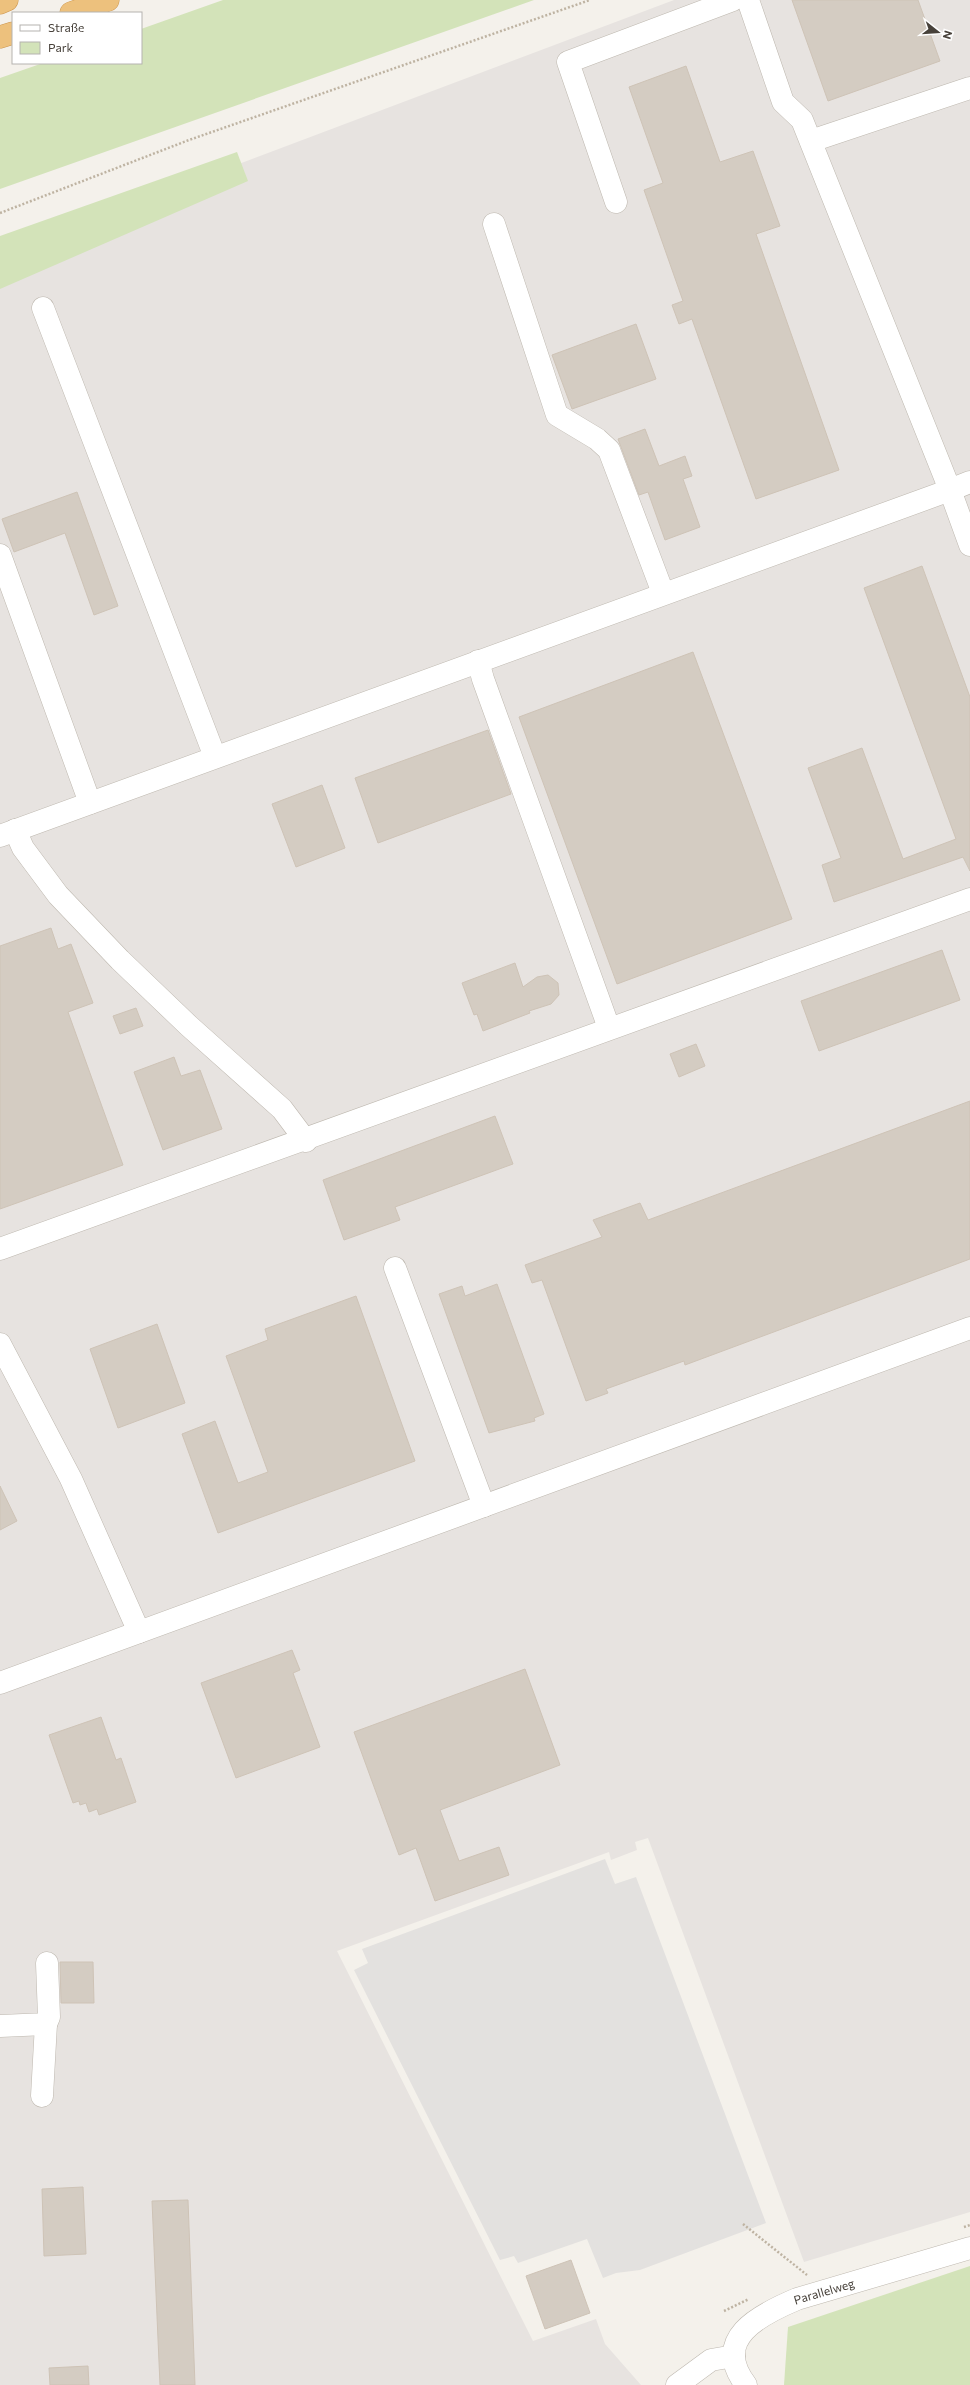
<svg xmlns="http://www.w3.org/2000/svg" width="970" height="2385" viewBox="0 0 970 2385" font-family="Commissioner,sans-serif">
<rect width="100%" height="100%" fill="#f4f1eb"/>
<polygon fill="#e7e3e0" points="674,0 970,0 970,2212 804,2262 648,1838 635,1842 637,1850 611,1860 609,1852 337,1951 533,2341 596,2319 605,2344 641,2385 0,2385 0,254"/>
<g fill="#d3e3b9">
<polygon points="223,0 534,0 0,189 0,78 43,63 141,63 141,29"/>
<polygon points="237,152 248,181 0,289 0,236"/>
<polygon points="970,2266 970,2385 784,2385 788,2327"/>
</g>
<polygon fill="#e3e1df" points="605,1859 615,1884 636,1877 766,2223 640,2270 616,2273 603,2278 587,2239 518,2263 514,2256 500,2260 354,1970 368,1963 362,1949"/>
<g fill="#d4ccc2" stroke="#cec3b6">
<polygon points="792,0 918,0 940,61 828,101"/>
<polygon points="686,66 720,162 753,151 780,226 756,234 839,470 756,499 692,319 679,324 672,305 683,301 644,190 663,183 629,87"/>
<polygon points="636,324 656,379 572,409 552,355"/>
<polygon points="645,429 659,466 685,456 692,476 683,479 700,527 665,540 648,492 639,495 618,439"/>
<polygon points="77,492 118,606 94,615 65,533 14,552 2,519"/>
<polygon points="922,566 970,697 970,871 963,857 834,902 822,865 841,858 808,768 862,748 903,859 956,839 864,588"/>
<polygon points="693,652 792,919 617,984 519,717"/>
<polygon points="488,730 511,794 378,843 355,778"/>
<polygon points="322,785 345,848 296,867 272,804"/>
<polygon points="51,928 58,949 71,944 93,1003 68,1012 123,1165 0,1209 0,946"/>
<polygon points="942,950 960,1000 819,1051 801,1001"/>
<polygon points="515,963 523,987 537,977 548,975 558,983 559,995 551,1004 529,1011 530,1013 483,1031 477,1014 474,1015 462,983"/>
<polygon points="136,1008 143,1026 120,1034 113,1016"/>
<polygon points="696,1044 705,1066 679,1077 670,1054"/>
<polygon points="174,1057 181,1076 200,1070 222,1129 163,1150 134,1072"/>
<polygon points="970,1101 970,1259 685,1365 684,1361 606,1389 608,1393 586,1401 542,1280 532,1283 525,1265 602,1237 593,1220 640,1203 648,1220"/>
<polygon points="495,1116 513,1164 395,1207 400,1220 344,1240 323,1180"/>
<polygon points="497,1284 544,1414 534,1418 535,1421 489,1433 439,1294 462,1286 465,1296"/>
<polygon points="356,1296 415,1461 218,1533 182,1434 215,1421 238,1483 268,1472 226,1356 268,1340 265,1329"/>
<polygon points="157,1324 185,1403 118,1428 90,1349"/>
<polygon points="0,1486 17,1521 0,1530"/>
<polygon points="292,1650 300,1670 293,1673 320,1747 236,1778 201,1683"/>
<polygon points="525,1669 560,1765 440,1810 459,1861 499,1847 509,1875 435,1901 416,1848 399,1855 354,1732"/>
<polygon points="101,1717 116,1760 121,1758 136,1802 99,1815 97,1809 89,1812 86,1803 80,1805 79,1801 73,1803 49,1735"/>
<polygon points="60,1962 93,1962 94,2003 61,2003"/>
<polygon points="83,2187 86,2254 44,2256 42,2189"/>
<polygon points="188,2200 195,2385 160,2385 152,2201"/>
<polygon points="571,2260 590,2313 545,2329 526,2276"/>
<polygon points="88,2366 89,2385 50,2385 49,2368"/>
</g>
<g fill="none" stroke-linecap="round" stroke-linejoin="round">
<g stroke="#beb8af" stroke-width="23">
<g id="minor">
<polyline points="748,0 783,102 802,120 950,490 970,482"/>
<polyline points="811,141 970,88"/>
<polyline points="616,202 568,62 733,0"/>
<polyline points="494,224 557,415 597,439 609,450 663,593"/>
<polyline points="43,308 215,757"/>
<polyline points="0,555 90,803"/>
<polyline points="478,661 483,679 609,1028"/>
<polyline points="15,830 23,848 58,895 120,960 189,1026 282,1109 306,1141"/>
<polyline points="0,836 950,490 970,545"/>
<path d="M0,1249C324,1135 646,1015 970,899"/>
<polyline points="395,1268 484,1506"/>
<polyline points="0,1344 71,1479 139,1632"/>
<polyline points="0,1683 970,1328"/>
<polyline points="0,2026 46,2024 49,2017 47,1963"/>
<polyline points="42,2096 46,2024"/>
<polyline points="677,2385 711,2360 734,2356"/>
<path id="s1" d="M746,2385C711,2339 759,2315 797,2299L970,2248"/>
</g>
</g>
<g stroke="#cc964e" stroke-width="23">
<g id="highway">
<polyline points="0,3 7,0"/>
<polyline points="71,13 108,0"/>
<polyline points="0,37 13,33"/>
</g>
</g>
<g stroke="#beb3a2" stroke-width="2.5" stroke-dasharray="2 2" stroke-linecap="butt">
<polyline points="0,213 189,140 590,0"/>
<polyline points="743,2224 807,2275"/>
<polyline points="964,2227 970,2225"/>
<polyline points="724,2311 749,2299"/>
</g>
<use href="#minor" stroke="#fff" stroke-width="22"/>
<use href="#highway" stroke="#edc17d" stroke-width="22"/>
</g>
<g text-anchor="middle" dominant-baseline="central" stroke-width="4" stroke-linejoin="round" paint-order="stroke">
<g font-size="12" fill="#47413a" stroke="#fff">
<text stroke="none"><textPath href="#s1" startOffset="150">Parallelweg</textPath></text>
</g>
</g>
<rect x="12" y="12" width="130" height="52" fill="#ffffff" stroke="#b5b3b0"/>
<rect x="20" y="25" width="20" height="6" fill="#ffffff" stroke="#b5b3b0"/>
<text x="48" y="32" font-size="12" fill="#47413a">Straße</text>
<rect x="20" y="42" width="20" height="12" fill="#d3e3b9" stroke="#b5b3b0"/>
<text x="48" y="52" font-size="12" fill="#47413a">Park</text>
<g transform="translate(938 32) rotate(107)" stroke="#ffffff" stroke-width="3" paint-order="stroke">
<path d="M0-3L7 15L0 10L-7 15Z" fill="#47413a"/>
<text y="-6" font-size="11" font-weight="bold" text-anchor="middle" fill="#47413a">N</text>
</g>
</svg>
